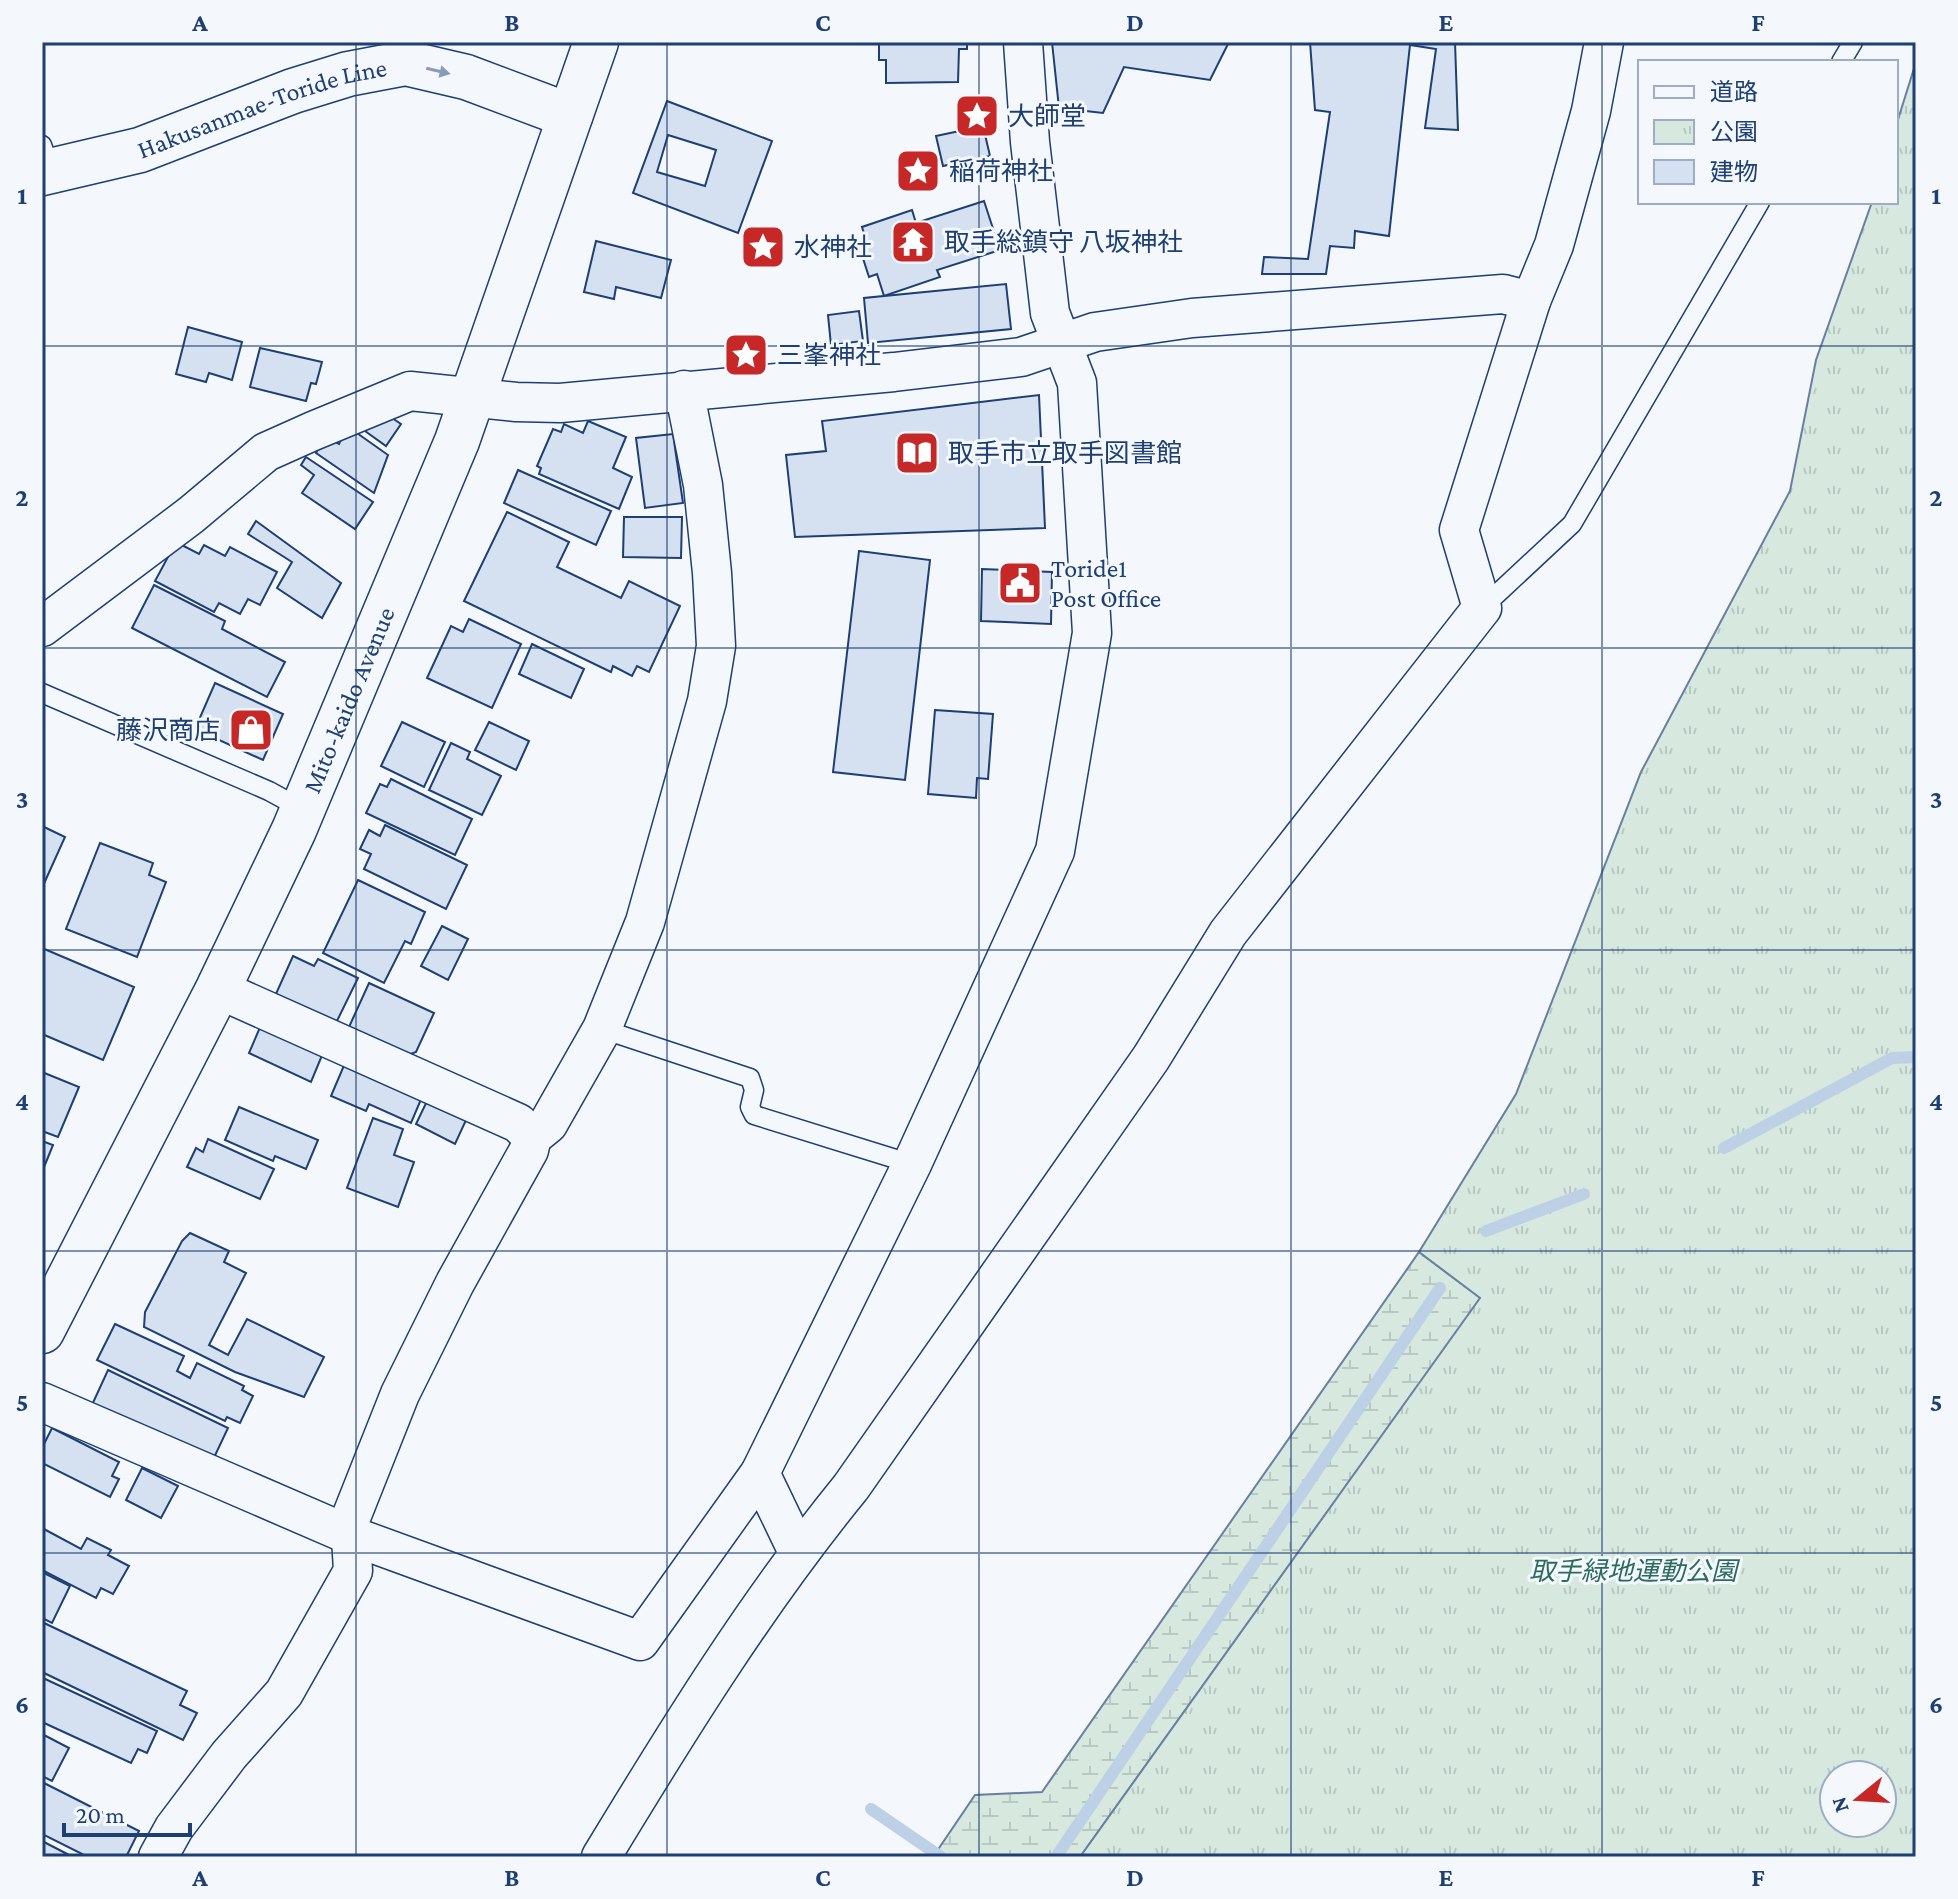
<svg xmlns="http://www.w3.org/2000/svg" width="1958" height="1899" viewBox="0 0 1958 1899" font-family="'Crimson Pro','Noto Sans JP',serif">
<defs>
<pattern id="wetland-marsh" width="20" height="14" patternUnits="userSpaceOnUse" patternTransform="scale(2)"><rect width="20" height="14" fill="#d7e8df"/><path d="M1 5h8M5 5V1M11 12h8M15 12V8" fill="none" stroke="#b8c8c3"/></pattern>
<pattern id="park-tufts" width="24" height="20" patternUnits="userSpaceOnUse" patternTransform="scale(2)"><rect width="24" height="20" fill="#d7e8df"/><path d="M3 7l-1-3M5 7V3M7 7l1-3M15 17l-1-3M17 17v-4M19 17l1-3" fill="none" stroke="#b8c8c3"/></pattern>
</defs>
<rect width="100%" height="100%" fill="#f4f7fb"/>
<polygon fill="url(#wetland-marsh)" stroke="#687fa3" stroke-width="2" points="1419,1252 1481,1298 1080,1857 933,1857 975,1795 1042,1792"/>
<path fill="url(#park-tufts)" stroke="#687fa3" stroke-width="2" fill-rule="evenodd" d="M1916,62V1857H1080L1480,1298L1419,1252L1516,1094L1641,772L1790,491L1816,360L1872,202H1896V126ZM1834,1775H1882V1823H1834Z"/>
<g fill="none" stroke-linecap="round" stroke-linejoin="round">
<g stroke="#bed0e5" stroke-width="12">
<polyline points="1724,1148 1892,1058 1916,1057"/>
<polyline points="1486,1231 1584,1194"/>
<polyline points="871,1809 941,1857"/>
<polyline points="1056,1857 1440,1288"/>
</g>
</g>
<g fill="#d5e0f0" stroke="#1d3f73" stroke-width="2" fill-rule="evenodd">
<polygon points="879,42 967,42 967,49 959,49 958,82 886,83 886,60 879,60"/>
<polygon points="1052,42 1229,42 1210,80 1124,67 1103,113 1059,108"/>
<polygon points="1310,42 1455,42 1458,130 1425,128 1436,49 1410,45 1389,236 1355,231 1354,248 1330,246 1326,274 1262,274 1264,257 1308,259 1330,112 1315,110"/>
<path d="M667,101L772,141L738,233L633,193ZM668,135L716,150L705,186L657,172Z"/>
<polygon points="987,105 989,123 967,124 966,107"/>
<polygon points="983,126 990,156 943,166 936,136"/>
<polygon points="984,201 1000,250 937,270 940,277 884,296 877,274 869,277 859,246 867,243 862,227 912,210 916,223"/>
<polygon points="596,241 671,260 661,298 616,287 614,299 584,292"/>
<polygon points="1006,284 1011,329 868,343 864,298"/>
<polygon points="859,311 863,341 831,345 828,315"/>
<polygon points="188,327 242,342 232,380 209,373 206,382 176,374"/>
<polygon points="260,348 322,362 316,384 311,383 306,401 250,387"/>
<polygon points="1039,395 1045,528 795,537 786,455 826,451 822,421"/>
<polygon points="383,412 401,424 386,446 365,431 373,417"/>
<polygon points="588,421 626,437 613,468 632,477 619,509 539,474 541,468 537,466 553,429 561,432 564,424 583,433"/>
<polygon points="347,426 388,455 374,493 316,453 325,437 339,444"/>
<polygon points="673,434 683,503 645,508 636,438"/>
<polygon points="306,457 373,502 355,529 302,493 314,475 301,465"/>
<polygon points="518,470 611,511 596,545 504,503"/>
<polygon points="507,512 569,542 557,567 621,598 629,581 680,606 649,672 637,666 632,676 613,666 611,672 464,601"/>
<polygon points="624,517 682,517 681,558 623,557"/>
<polygon points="256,521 341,583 322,618 277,588 292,562 248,534"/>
<polygon points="176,542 199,554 204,545 225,556 230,547 277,572 260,605 248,599 240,614 219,603 214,612 155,581"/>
<polygon points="859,551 930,560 905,780 833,772"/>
<polygon points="982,569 1052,572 1051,624 981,621"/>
<polygon points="154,585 225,621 222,629 285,662 267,697 132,628"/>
<polygon points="469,619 521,644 492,708 427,678 451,626 463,632"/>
<polygon points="532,644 584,669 571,698 519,674"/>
<polygon points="215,683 283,714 263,760 195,729"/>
<polygon points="935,710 993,714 988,779 977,778 976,798 928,794"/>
<polygon points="402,722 445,742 424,787 381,766"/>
<polygon points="489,722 529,741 516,770 475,750"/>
<polygon points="451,743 470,752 467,759 501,776 482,815 429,790"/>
<polygon points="391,779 472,819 455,855 366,813 380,784 387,787"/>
<polygon points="385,825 467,865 446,909 364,869 371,854 360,849 369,830 380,836"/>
<polygon points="42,826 65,837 42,888"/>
<polygon points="100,843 153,863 149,875 166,882 137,957 66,929"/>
<polygon points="358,880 425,912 411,944 405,941 384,983 323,953"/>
<polygon points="442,926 468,939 448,980 421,966"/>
<polygon points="42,948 134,987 103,1060 42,1034"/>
<polygon points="293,956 314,966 318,959 358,978 335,1025 275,996"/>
<polygon points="369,983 434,1013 416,1052 408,1055 349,1027"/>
<polygon points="261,1025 323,1053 311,1082 249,1053"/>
<polygon points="345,1063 422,1097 411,1123 369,1104 366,1111 331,1096"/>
<polygon points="42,1072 79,1087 58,1137 42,1131"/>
<polygon points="428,1099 467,1118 455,1144 416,1124"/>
<polygon points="239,1107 318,1140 306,1169 275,1156 273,1161 225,1140"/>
<polygon points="373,1118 403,1129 394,1155 414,1162 398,1207 347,1188"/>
<polygon points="208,1139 274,1169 260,1199 187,1167 196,1148 203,1152"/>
<polygon points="42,1141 53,1145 42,1172"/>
<polygon points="190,1233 229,1251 224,1262 246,1273 209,1345 228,1355 247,1319 324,1357 304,1397 235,1372 144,1327 145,1312 182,1241"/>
<polygon points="115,1324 184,1356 177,1371 190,1378 197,1363 244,1386 242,1390 253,1396 240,1423 227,1417 225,1421 97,1360"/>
<polygon points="108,1370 228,1428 211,1464 91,1407"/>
<polygon points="52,1428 119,1462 112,1476 119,1479 110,1497 42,1463 42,1448"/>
<polygon points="142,1468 178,1486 161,1518 126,1500"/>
<polygon points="42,1528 81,1549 87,1538 111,1550 108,1555 129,1566 113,1594 101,1588 96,1598 42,1570"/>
<polygon points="42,1572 70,1586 52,1623 42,1618"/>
<polygon points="42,1622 187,1691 180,1705 197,1713 183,1740 42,1672"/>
<polygon points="43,1678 157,1731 147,1753 138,1749 131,1763 42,1722"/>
<polygon points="42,1734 69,1748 52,1781 42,1776"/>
<polygon points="42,1782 139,1831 126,1857 88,1857 42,1834"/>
<polygon points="42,1841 73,1857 42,1857"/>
</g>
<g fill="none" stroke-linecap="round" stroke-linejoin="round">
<g stroke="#1d3f73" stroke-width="21">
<g id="service">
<polyline points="1841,62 1853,42"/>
<polyline points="42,145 51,171"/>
<polyline points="1482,608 1572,524 1760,202"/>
<polyline points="42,693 269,791 302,809"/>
<polyline points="602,1029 750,1078 754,1090 750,1107 754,1115 912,1164"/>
</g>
</g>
<g stroke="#1d3f73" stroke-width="41">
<g id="minor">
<polyline points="42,627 191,515 266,452 313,431 410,391 516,402 560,403 894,372 1021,357 1095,332 1192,318 1503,294 1531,301"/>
<polyline points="218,989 518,1123 532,1137"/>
<polyline points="42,1402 352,1536 640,1641 760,1473 912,1164 1055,851 1092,633 1077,383 1050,313 1030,142 1023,42"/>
<polyline points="760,1473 798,1552"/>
<polyline points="158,1857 174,1828 229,1755 284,1693 353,1571 350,1520 400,1394 455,1283 529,1150 532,1137 548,1124 602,1029 645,922 707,701 716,646 712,573 703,485 684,390"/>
<path d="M601,1857C678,1730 757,1602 851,1487L1151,1058L1228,933L1482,608L1459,530L1531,301L1554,245L1591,111L1604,42"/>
</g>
</g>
<g stroke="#1d3f73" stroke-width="47">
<g id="secondary">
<path id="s1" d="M42,173L140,150L293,91L348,74L406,63L466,77L570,116"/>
</g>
</g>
<g stroke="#1d3f73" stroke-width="47">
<g id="primary">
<path id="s2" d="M42,1331L218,989L294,830L457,441L596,42"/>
</g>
</g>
<use href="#service" stroke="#f4f7fb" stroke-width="18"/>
<use href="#minor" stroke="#f4f7fb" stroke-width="38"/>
<use href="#secondary" stroke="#f4f7fb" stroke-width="44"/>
<use href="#primary" stroke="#f4f7fb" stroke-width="44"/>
</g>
<defs><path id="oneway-solid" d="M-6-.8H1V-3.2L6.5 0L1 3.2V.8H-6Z" transform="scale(2)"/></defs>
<use fill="#889bb7" href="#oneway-solid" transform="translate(438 71) rotate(13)"/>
<path fill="none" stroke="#1d3f73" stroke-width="2" stroke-opacity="0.55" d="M356,42V1857M667,42V1857M979,42V1857M1291,42V1857M1602,42V1857M42,346H1916M42,648H1916M42,950H1916M42,1251H1916M42,1553H1916"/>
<defs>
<g id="sight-square" transform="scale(2.3)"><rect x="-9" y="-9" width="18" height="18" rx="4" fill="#c62828" stroke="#f4f7fb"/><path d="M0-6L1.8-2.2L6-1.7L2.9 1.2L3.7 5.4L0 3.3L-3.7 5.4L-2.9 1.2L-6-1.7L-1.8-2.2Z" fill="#fff"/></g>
<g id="temple-square" transform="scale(2.3)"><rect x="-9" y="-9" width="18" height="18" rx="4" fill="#c62828" stroke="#f4f7fb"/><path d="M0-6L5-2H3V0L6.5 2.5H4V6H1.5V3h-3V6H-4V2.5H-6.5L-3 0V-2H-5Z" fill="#fff"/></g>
<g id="library-square" transform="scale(2.3)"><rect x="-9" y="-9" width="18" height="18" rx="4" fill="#c62828" stroke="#f4f7fb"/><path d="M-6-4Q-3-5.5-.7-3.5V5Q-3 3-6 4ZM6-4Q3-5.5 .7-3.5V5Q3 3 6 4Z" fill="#fff"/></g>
<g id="civic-square" transform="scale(2.3)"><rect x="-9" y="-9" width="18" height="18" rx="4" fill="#c62828" stroke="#f4f7fb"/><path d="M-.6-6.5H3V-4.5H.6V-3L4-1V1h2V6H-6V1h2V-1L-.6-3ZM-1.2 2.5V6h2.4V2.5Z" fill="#fff"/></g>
<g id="shop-square" transform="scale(2.3)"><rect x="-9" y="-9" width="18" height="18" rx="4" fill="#c62828" stroke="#f4f7fb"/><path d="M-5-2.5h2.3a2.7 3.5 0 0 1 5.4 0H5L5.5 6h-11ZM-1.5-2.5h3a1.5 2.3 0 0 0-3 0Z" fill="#fff"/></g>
</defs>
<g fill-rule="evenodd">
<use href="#sight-square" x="977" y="116"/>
<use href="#sight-square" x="918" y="171"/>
<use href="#temple-square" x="913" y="242"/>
<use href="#sight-square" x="763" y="247"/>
<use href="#sight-square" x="746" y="355"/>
<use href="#library-square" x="917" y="453"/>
<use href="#civic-square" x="1020" y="583"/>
<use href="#shop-square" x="251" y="730"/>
</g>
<g text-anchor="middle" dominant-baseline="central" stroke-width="6" stroke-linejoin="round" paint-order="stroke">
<g font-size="26" fill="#1d3f73" stroke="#f4f7fb">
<text stroke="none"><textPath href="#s1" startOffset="230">Hakusanmae-Toride Line</textPath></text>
<text stroke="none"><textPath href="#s2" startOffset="702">Mito-kaido Avenue</textPath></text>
</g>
<g font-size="26" fill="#1d3f73" stroke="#f4f7fb" text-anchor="start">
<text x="1008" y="116">大師堂</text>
<text x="949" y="171">稲荷神社</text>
<text x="944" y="242">取手総鎮守 八坂神社</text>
<text x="794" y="247">水神社</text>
<text x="777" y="355">三峯神社</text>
<text x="948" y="453">取手市立取手図書館</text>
<text x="1051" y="568">Toride1<tspan x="1051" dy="30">Post Office</tspan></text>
<text x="220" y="730" text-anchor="end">藤沢商店</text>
</g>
<g font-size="26" font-style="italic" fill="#2c6c60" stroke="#f4f7fb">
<text x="1633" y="1571">取手緑地運動公園</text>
</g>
</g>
<rect width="1958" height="1899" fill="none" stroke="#f4f7fb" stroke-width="88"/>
<rect x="1638" y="60" width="260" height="144" fill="#f4f7fb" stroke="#9eadc5" stroke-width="2"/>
<rect x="1654" y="86" width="40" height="12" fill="#f4f7fb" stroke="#9eadc5" stroke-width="2"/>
<text x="1710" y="100" font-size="24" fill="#1d3f73">道路</text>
<rect x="1654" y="120" width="40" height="24" fill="url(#park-tufts)" stroke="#9eadc5" stroke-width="2"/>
<text x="1710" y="140" font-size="24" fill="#1d3f73">公園</text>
<rect x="1654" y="160" width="40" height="24" fill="#d5e0f0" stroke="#9eadc5" stroke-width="2"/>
<text x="1710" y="180" font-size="24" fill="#1d3f73">建物</text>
<g transform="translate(1858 1799) rotate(252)"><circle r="38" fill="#f4f7fb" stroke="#9eadc5" stroke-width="2"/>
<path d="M0-6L14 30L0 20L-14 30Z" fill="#c62828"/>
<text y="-12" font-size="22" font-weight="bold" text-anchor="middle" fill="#1d3f73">N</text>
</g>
<path d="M64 1823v12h126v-12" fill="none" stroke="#1d3f73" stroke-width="4"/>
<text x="76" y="1823" font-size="24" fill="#1d3f73" stroke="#f4f7fb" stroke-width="6" paint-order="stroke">20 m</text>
<rect x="44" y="44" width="1870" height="1811" fill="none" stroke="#1d3f73" stroke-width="3"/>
<g font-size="26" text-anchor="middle" font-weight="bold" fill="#1d3f73">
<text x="200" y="31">A</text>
<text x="512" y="31">B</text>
<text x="823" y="31">C</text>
<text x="1135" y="31">D</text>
<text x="1446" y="31">E</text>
<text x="1758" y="31">F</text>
<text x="22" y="204">1</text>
<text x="1936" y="204">1</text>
<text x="22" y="506">2</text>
<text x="1936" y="506">2</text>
<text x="22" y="808">3</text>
<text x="1936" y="808">3</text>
<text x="22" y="1110">4</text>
<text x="1936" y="1110">4</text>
<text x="22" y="1411">5</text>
<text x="1936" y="1411">5</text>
<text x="22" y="1713">6</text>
<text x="1936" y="1713">6</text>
<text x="200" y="1886">A</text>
<text x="512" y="1886">B</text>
<text x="823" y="1886">C</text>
<text x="1135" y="1886">D</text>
<text x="1446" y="1886">E</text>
<text x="1758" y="1886">F</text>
</g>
</svg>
